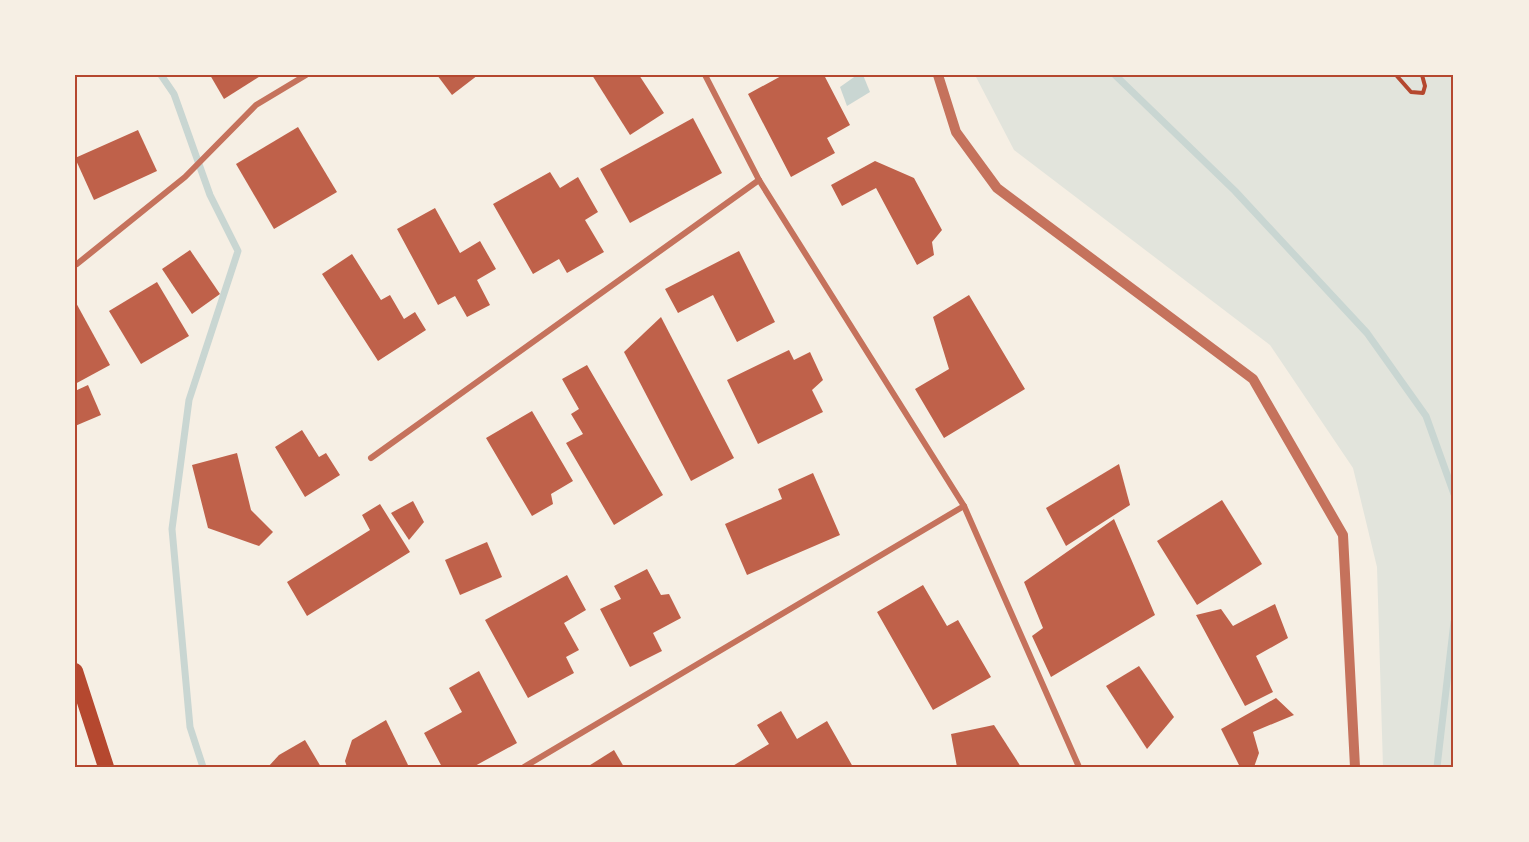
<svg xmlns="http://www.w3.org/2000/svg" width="1529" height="842" viewBox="0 0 1529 842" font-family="Signika,sans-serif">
<rect width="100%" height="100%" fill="#f6efe4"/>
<polygon fill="#e2e4dc" points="975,75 1454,75 1454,767 1383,767 1377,567 1353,468 1270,345 1014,150"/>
<polygon fill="#c9d6d2" points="857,75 863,75 870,92 847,106 840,87"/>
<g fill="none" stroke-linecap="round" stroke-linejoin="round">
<g stroke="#c9d6d2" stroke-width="7">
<polyline points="161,75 174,94 210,195 238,251 189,400 172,529 190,727 203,767"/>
<polyline points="1115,75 1235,191 1367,333 1426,416 1454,494"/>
<polyline points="1437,767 1454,622"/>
</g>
</g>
<g fill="#bf614a">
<polygon points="210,75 262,75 224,99"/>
<polygon points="437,75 478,75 452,95"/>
<polygon points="592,75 639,75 664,113 630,135"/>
<polygon points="783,75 824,75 850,125 827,138 835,153 791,177 748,94"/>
<polygon points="693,118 722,173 630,223 600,169"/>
<polygon points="298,127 337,192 274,229 236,164"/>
<polygon points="138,130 157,171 94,200 75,158"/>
<polygon points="875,161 914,178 942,230 932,242 934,255 917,265 876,188 842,206 831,185"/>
<polygon points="550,172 560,188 578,177 598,212 585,220 604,252 567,273 559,259 533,274 493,204"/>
<polygon points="435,208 460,253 480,241 496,269 477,280 490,305 467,317 455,296 438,305 397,229"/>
<polygon points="190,250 220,294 192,314 162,269"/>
<polygon points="739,251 775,322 737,342 713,295 678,313 665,289"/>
<polygon points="352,254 381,300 390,295 404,319 415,312 426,330 378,361 322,274"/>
<polygon points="157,282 189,336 141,364 109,311"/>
<polygon points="969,295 1025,389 944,438 915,389 949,369 933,317"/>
<polygon points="75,301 110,365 75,384"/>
<polygon points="661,317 734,458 691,481 624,352"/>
<polygon points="789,350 794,360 810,352 823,380 812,390 823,412 758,444 727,380"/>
<polygon points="587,365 663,495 614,525 566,443 583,434 571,414 579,409 562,379"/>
<polygon points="88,385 101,415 75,426 75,391"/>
<polygon points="532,411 573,481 551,494 553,504 532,516 486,438"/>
<polygon points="302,430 319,457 326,453 340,475 305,497 275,447"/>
<polygon points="237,453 251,510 273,532 259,546 208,528 192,465"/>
<polygon points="1119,464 1130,505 1066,546 1046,508"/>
<polygon points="813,473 840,535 747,575 725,524 782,499 778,489"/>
<polygon points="1222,500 1262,564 1197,605 1157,541"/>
<polygon points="413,501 424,522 409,540 391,513"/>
<polygon points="380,504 410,552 307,616 287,582 370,530 362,515"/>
<polygon points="1114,519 1155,615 1051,677 1032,636 1043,628 1024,582"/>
<polygon points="487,542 502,577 460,595 445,560"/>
<polygon points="647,569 661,595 669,594 681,618 653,633 662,651 630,667 600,609 621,599 614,586"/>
<polygon points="567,575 586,610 564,623 579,650 566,657 574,673 528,698 485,620"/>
<polygon points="923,585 947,626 958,620 991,677 933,710 877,612"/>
<polygon points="1275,604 1288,638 1256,656 1273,692 1245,706 1196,615 1221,609 1233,626"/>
<polygon points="1139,666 1174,717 1147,749 1106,686"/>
<polygon points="479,671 517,743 473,767 442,767 424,733 462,712 449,688"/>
<polygon points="1276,698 1294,715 1253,732 1259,753 1254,767 1240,767 1221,729"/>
<polygon points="781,711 797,739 827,721 853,767 731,767 769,744 757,725"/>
<polygon points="386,720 409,767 347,767 345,761 352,740"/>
<polygon points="994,725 1021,767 957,767 951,734"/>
<polygon points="305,740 321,767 268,767 279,755"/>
<polygon points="614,750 624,767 587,767"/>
</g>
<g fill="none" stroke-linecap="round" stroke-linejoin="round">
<polyline stroke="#b5482f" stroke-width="4" points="1396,75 1411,92 1423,93 1425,86 1422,75"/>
<g stroke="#c5725c" stroke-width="6">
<polyline points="705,75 759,180 964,506 1079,767"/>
<polyline points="77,264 185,177 256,105 306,75"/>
<polyline points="371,458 759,180"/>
<polyline points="524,767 964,506"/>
</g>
<polyline stroke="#c5725c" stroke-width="10" points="938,75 956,132 997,188 1253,379 1343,535 1355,767"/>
<polyline stroke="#b5482f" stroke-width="16" points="75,671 106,767"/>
</g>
<rect width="1529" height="842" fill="none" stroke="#f6efe4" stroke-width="153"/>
<rect x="76" y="76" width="1376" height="690" fill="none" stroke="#b5482f" stroke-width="2"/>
</svg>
